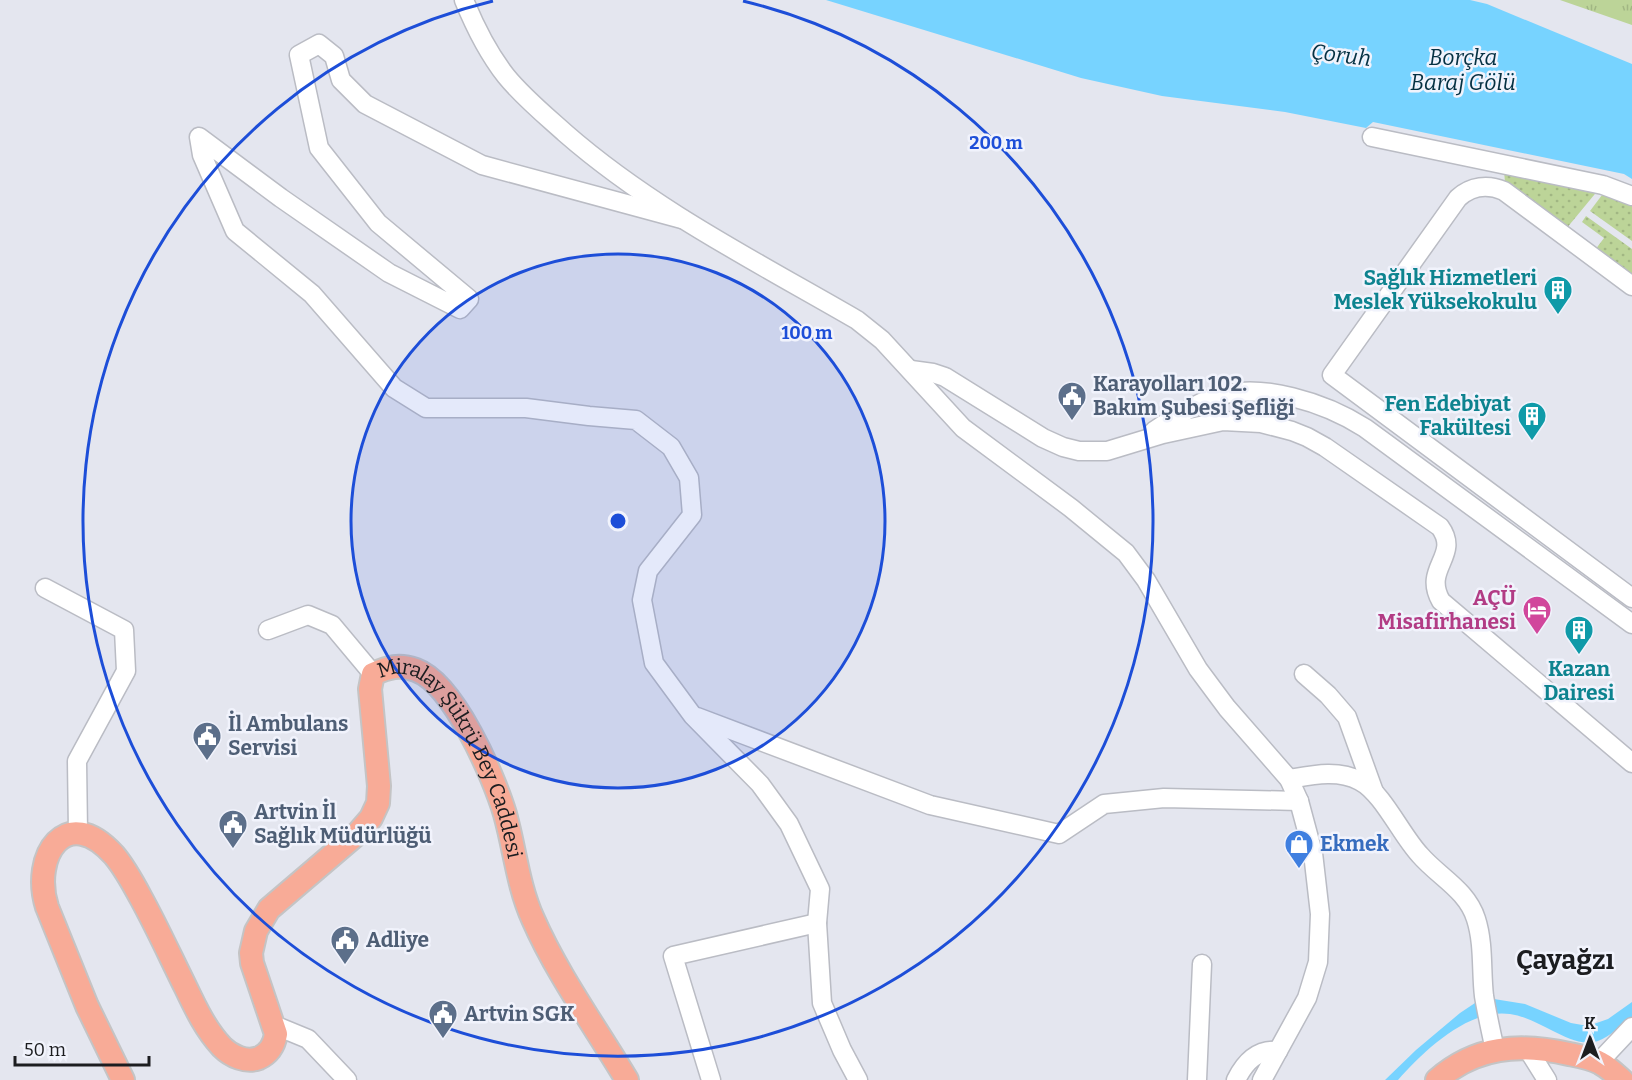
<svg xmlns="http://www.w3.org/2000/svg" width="1632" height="1080" viewBox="0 0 1632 1080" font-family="Bitter,serif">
<defs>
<pattern id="grass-dots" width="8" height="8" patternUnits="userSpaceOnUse" patternTransform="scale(1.5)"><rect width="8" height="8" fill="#bcd498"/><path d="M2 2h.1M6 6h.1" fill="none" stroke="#a1b683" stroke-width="1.8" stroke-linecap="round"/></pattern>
<pattern id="park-tufts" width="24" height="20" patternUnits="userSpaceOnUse" patternTransform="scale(1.5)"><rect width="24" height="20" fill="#bcd498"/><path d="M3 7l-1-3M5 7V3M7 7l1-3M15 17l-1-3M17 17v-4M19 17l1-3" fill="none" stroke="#a1b683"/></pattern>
</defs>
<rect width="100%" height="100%" fill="#e4e6ef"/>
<g fill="url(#grass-dots)">
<polygon points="1504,170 1599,189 1566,229 1505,183"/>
<polygon points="1605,191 1632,204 1632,241 1590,211"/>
<polygon points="1586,216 1632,249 1632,278 1595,250 1604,238 1582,222"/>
</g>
<polygon fill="url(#park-tufts)" points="1560,0 1632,0 1632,25"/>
<g fill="#77d3ff">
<polygon points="826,0 1470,0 1487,4 1632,64 1632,179 1624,174 1373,122 1366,128 1285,112 1162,96 1081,78"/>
<path d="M1494,999L1525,1004L1571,1023L1588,1026L1608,1019L1632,1002V1017C1622,1024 1610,1037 1598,1041C1582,1046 1567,1038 1553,1031C1540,1025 1525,1016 1510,1014C1468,1008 1424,1051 1398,1080H1385L1416,1050L1460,1013L1475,1003Z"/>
</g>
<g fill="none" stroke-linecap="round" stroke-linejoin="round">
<g stroke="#babcc4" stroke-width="21">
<g id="minor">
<path d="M464,0C475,27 488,53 506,76C523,97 545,115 565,133C652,209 757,262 857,320L882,340L963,428L1071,508L1126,553L1146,580L1198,669L1227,708L1289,779L1299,801L1313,853L1320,914L1318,962L1307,998L1262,1080"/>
<polyline points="1372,137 1603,185 1632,196"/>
<polyline points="682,219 482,165 365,104 341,80 334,56 319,44 299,55 319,148 378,223 469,299 460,309 389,273 281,198 199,137 202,155 235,231 312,294 394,388 426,408 526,408 589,416 636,420 671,447 689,478 692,515 648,571 642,600 654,663 693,716 760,784 789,824 820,889 817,923 822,1003 842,1050 858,1080"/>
<path d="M1632,286L1504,191C1488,184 1471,186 1458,198L1332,375L1632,598"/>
<path d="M911,370L933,373L945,377L1043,438L1063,447L1079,451H1107L1163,434L1223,421L1261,423L1292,431L1307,437L1325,447L1440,527C1461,556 1422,568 1441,601L1632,763"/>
<path d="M1154,431C1173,418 1193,405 1215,397C1260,381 1326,403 1365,428L1632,624"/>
<polyline points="45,588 124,630 126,671 77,761 78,832"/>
<polyline points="268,630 308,615 332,625 373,674"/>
<polyline points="1304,674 1328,695 1347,717 1374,792"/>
<polyline points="697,717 930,805 1059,834 1104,804 1164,798 1299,801"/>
<path d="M1289,779C1312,775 1338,769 1360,781C1383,793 1401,835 1420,855C1439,877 1467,890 1476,919C1484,944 1481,971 1484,996C1487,1014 1491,1032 1495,1050"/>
<polyline points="274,1025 308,1039 347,1080"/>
<polyline points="1527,1048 1547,1080"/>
<polyline points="1599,1062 1632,1027"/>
<polyline points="711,1080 673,956 817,923"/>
<polyline points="1197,1080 1202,964"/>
<path d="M1236,1080C1245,1062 1257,1049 1278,1051"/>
</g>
</g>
<g stroke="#c4c4c5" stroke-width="26">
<g id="major">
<path id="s1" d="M123,1080L87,1006L47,907C31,856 66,802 114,855C125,868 133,883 141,898C157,927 171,958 186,988C196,1009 206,1030 222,1047C231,1056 246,1063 259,1058C270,1053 274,1045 276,1034L252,963L251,953L256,931L269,909L358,833L371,818L378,803L379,786L370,689L373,674C389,667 399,664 416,670C454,684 494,777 505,814C515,850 518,886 533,919C557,974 596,1028 627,1080"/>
<path d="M1437,1080C1476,1046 1519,1043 1569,1054C1579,1056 1591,1058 1600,1063C1608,1067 1615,1074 1622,1080"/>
</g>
</g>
<use href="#minor" stroke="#fff" stroke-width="18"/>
<use href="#major" stroke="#f8ab97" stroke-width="22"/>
</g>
<circle cx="618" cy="521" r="267" fill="#1d4ed8" fill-opacity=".12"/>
<g fill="none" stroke="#1d4ed8" stroke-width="3">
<circle cx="618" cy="521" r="267"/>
<path d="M743 1A535 535 0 1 1 493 1"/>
</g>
<defs>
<g id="building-pin" transform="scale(1.5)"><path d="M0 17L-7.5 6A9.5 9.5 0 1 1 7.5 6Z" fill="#0f9aa8" stroke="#f1f3fc"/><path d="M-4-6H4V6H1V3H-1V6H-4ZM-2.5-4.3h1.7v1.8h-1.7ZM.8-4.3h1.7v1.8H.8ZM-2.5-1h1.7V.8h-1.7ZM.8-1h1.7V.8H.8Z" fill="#fff"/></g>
<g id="civic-pin" transform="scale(1.5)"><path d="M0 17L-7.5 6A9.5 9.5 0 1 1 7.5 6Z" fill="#5c6f8a" stroke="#f1f3fc"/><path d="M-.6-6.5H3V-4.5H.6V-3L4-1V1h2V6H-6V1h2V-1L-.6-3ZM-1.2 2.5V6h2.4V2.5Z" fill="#fff"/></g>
<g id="hotel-pin" transform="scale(1.5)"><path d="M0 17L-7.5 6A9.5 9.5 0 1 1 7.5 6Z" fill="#d1479c" stroke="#f1f3fc"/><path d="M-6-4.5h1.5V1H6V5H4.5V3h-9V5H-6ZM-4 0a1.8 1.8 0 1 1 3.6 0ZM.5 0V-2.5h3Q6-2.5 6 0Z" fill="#fff"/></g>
<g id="shop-pin" transform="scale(1.5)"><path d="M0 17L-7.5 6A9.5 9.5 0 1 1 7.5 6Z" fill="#3f7fe0" stroke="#f1f3fc"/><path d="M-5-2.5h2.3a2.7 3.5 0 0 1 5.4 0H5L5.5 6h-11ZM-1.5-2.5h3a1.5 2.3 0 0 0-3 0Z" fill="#fff"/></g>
</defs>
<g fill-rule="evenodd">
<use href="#building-pin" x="1558" y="290"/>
<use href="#civic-pin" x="1072" y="396"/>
<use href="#building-pin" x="1532" y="416"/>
<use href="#hotel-pin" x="1537" y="610"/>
<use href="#building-pin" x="1579" y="630"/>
<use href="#civic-pin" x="207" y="736"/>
<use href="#civic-pin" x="233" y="824"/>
<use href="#shop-pin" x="1299" y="844"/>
<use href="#civic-pin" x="345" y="940"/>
<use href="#civic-pin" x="443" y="1014"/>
</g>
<g text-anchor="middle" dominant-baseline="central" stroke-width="5" stroke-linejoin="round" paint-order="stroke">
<g font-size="21" font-weight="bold" fill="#0d838f" stroke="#f1f3fc" text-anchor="end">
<text x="1537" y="278">Sağlık Hizmetleri<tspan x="1537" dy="24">Meslek Yüksekokulu</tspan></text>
<text x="1511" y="404">Fen Edebiyat<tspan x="1511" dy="24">Fakültesi</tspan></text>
<text x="1579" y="669" text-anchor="middle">Kazan<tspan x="1579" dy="24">Dairesi</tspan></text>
</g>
<g font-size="21" font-weight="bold" fill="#4e5e75" stroke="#f1f3fc" text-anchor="start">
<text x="1093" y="384">Karayolları 102.<tspan x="1093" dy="24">Bakım Şubesi Şefliği</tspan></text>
<text x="228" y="724">İl Ambulans<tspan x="228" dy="24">Servisi</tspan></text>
<text x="254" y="812">Artvin İl<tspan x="254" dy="24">Sağlık Müdürlüğü</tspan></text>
<text x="366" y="940">Adliye</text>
<text x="464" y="1014">Artvin SGK</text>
</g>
<g font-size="21" font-weight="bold" fill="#b23c85" stroke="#f1f3fc" text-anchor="end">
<text x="1516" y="598">AÇÜ<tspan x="1516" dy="24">Misafirhanesi</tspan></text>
</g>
<g font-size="21" fill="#1c1d20" stroke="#f1f3fc">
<text stroke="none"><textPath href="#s1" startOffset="1167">Miralay Şükrü Bey Caddesi</textPath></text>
</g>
<g font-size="21" font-weight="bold" fill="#366cbe" stroke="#f1f3fc" text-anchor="start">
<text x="1320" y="844">Ekmek</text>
</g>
<g font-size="22" font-style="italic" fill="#053143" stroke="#f1f3fc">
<text transform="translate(1341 55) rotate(7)">Çoruh</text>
<text x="1463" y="57">Borçka<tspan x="1463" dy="25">Baraj Gölü</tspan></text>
</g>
<g font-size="27" font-weight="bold" fill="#1c1d20" stroke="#f1f3fc">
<text x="1565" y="960">Çayağzı</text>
</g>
</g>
<circle cx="618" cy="521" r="9" fill="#1d4ed8" stroke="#f1f3fc" stroke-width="3"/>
<g font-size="18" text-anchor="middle" font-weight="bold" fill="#1d4ed8" stroke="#f1f3fc" stroke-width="5" stroke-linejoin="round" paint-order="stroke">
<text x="996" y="149">200 m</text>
<text x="807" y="339">100 m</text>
</g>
<g transform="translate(1590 1038)" stroke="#f1f3fc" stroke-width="4.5" paint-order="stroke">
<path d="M0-4.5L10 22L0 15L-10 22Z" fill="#1c1d20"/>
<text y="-9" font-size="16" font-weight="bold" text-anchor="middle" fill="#1c1d20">K</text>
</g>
<path d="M15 1056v9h134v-9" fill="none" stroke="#1c1d20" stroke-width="3"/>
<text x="24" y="1056" font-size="18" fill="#1c1d20" stroke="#f1f3fc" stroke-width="4.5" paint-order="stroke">50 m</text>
</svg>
